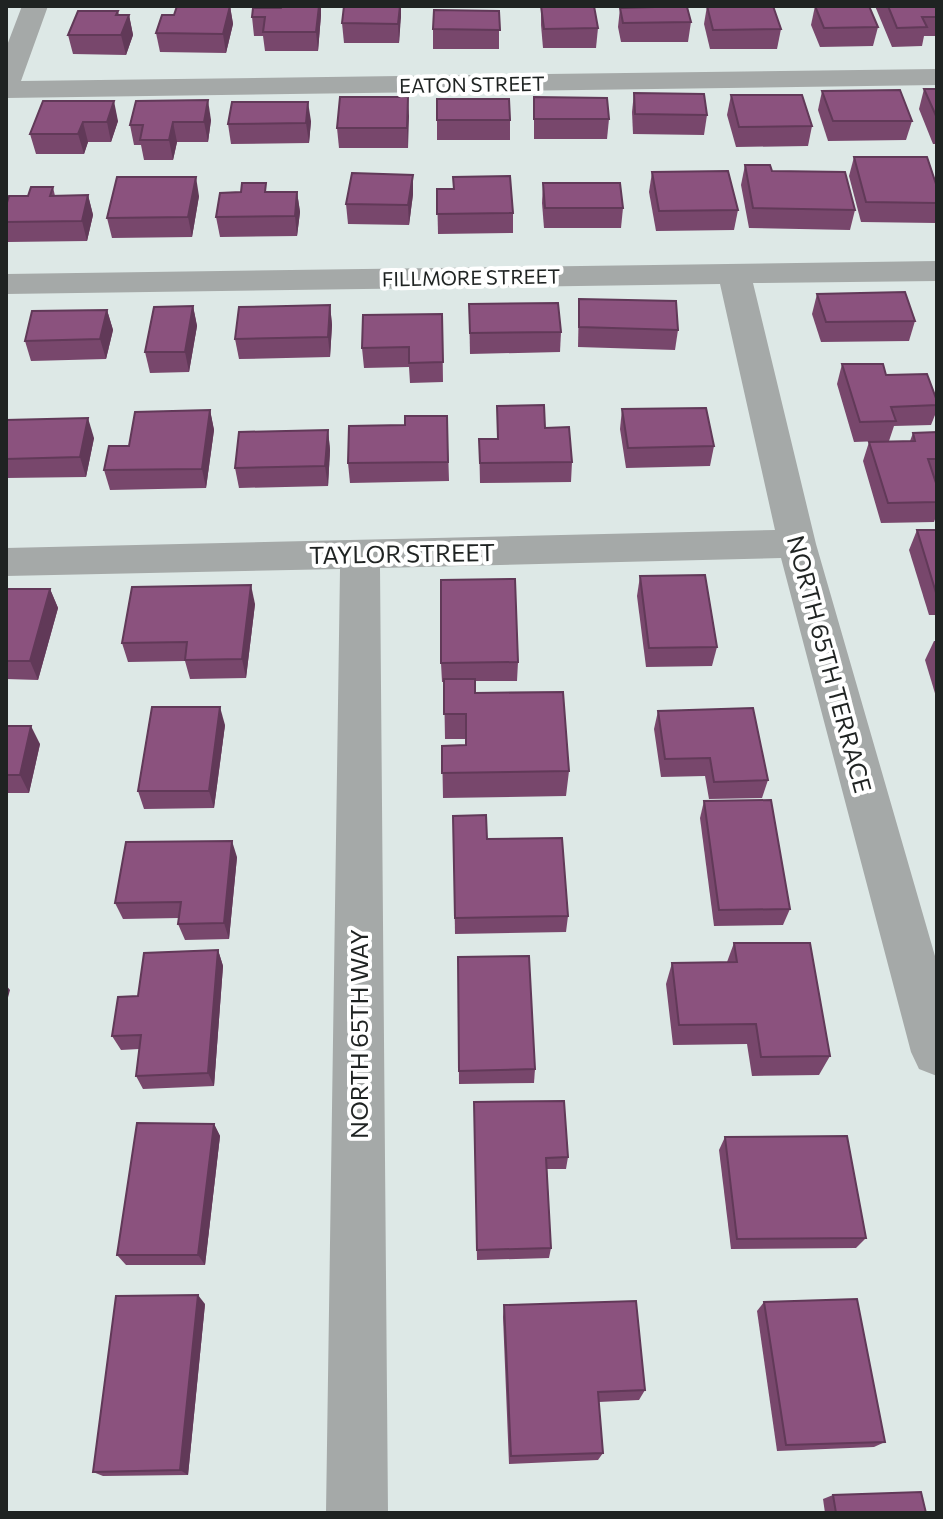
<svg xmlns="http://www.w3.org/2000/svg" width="943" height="1519" viewBox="0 0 943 1519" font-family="Commissioner,sans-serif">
<rect width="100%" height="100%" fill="#dde8e6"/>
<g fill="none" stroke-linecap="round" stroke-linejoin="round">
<g fill="#a5a9a8" fill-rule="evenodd">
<polygon points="22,6 48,6 21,81 937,69 937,85 6,98 6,48"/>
<polygon points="937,261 937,281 753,283 816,544 937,963 937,1076 919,1069 911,1052 781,558 380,568 388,1513 326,1513 340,569 6,576 6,548 775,530 720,284 6,294 6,274"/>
</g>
</g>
<g fill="#78476c">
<polygon points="230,6 233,24 226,53 160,52 156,33 174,15"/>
<polygon points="344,6 401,6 399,43 344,43 342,23"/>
<polygon points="541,6 598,28 596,48 543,48 541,25"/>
<polygon points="650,6 676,6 691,22 688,42 621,42 618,27 620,8 650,7"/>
<polygon points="707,6 781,29 777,49 710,49 704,24"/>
<polygon points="815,6 878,27 873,46 820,47 811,25"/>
<polygon points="875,6 937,6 937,36 924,36 922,46 892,47"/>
<polygon points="118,11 119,15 129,15 133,35 126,55 73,54 68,35"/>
<polygon points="499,11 499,49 433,49 433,29"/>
<polygon points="321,15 318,51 265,51 263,36 254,36 252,17"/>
<polygon points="924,89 937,89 937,144 933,144 919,109"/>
<polygon points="822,91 912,121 906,140 828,141 818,110"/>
<polygon points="634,93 707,115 704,135 633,134 632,112"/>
<polygon points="731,95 812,126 808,146 736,147 727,115"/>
<polygon points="408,97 408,148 339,148 337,128"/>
<polygon points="534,97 609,119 607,139 534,139"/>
<polygon points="437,99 510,120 510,140 437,140"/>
<polygon points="43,101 118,121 111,142 88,142 84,154 36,154 30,134"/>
<polygon points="211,120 208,142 177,142 173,160 144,160 141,145 134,145 130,125"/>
<polygon points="311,121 309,143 231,144 228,124"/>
<polygon points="854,157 937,187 937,219 936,223 861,222 849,176"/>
<polygon points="745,165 772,171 855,210 850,230 749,228 741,185"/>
<polygon points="652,172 738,210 734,230 656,231 649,192"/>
<polygon points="543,183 623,208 621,228 544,228 542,203"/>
<polygon points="53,187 55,196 88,195 93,215 87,241 8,242 6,237 6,206 28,196"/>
<polygon points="437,189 513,213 513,233 438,234"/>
<polygon points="268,192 297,192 300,212 297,236 220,237 216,217"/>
<polygon points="413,194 409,225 348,224 346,204"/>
<polygon points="199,196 192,237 112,238 107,218"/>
<polygon points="817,294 915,321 909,341 821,342 812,314"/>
<polygon points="579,299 678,330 675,350 578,347"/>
<polygon points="469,304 561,332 560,352 470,354"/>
<polygon points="330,305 332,325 330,357 239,359 235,339"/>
<polygon points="193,306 197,326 189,372 150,373 145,352"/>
<polygon points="107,310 113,330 106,359 31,361 25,341"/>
<polygon points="442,314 443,382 410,383 409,367 364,368 362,348"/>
<polygon points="842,364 886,375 937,401 937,410 931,425 894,426 889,441 910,441 913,433 937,432 937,479 935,479 937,486 937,514 934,522 881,523 863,461 869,442 881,441 854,442 837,384"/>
<polygon points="497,406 545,428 572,462 571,482 480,483 479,439 497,439"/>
<polygon points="622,409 714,446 710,466 626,468 620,429"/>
<polygon points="210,410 214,430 206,488 110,490 104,470 129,446"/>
<polygon points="447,416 449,481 350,483 348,463 405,425"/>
<polygon points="6,420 94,438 86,477 6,478"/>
<polygon points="328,430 330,450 328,486 239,488 235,468"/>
<polygon points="917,530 937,530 937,615 929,615 909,550"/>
<polygon points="640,576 717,647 712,666 646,667 637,596"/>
<polygon points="6,589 50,589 58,608 38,680 6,679"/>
<polygon points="255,604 246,678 190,679 185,661 128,662 122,643"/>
<polygon points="934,641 937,641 937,700 925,660"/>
<polygon points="518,662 517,681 475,681 475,693 569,771 566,796 443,798 442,746 466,745 466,739 445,739 444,682 442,682 441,663"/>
<polygon points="658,711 768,780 762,798 709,799 705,776 661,777 654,729"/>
<polygon points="225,725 214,808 144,809 138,791"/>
<polygon points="6,726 40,744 29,793 6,793"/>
<polygon points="704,801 790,909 783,925 714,926 700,818"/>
<polygon points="453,816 568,916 566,932 455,934"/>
<polygon points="237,857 229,939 185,940 178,924 179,918 123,919 115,903"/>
<polygon points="734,943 830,1056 819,1075 752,1076 747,1044 673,1045 666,984 672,963 727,962"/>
<polygon points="218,950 223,966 214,1086 143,1089 136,1076 139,1049 121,1050 112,1036 138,996"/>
<polygon points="458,957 535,1069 534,1083 459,1084"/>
<polygon points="474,1102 568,1157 566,1169 547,1169 551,1248 549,1258 477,1260"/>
<polygon points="214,1124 220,1136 205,1265 126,1265 117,1255"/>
<polygon points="725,1137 866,1238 856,1248 731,1249 719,1150"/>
<polygon points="764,1302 885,1442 874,1447 777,1451 757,1311"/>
<polygon points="205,1304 188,1475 103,1476 93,1472"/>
<polygon points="504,1305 645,1390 639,1400 599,1402 603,1453 598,1460 509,1464 503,1317"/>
<polygon points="833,1495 926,1513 825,1513 823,1499"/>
</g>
<g fill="#613958">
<polygon points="230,6 233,24 226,53 223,34"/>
<polygon points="319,6 321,6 321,15 318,51 316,32"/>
<polygon points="400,6 401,6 401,17 399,43 398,24"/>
<polygon points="129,15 133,35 126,55 121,35"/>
<polygon points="408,97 409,116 408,148 407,128"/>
<polygon points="208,100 211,120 208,142 204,122"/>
<polygon points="114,101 118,121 111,142 107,122"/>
<polygon points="308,102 311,121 309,143 306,123"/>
<polygon points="83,122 88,142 84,154 78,134"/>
<polygon points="173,122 177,142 173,160 169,140"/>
<polygon points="413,175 413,194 409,225 408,205"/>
<polygon points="196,177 199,196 192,237 188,217"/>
<polygon points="297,192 300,212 297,236 295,216"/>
<polygon points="88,195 93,215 87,241 82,221"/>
<polygon points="330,305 332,325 330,357 328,337"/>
<polygon points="193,306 197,326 189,372 185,352"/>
<polygon points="107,310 113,330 106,359 100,339"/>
<polygon points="210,410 214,430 206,488 202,469"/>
<polygon points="88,418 94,438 86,477 80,457"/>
<polygon points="328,430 330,450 328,486 325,466"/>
<polygon points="251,585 255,604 246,678 242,659"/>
<polygon points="50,589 58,608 38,680 30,661"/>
<polygon points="220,707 225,725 214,808 209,791"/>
<polygon points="31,726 40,744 29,793 20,775"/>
<polygon points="232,841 237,857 229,939 224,923"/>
<polygon points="218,950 223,966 214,1086 208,1073"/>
<polygon points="6,985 10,990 6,1005"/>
<polygon points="214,1124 220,1136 205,1265 198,1255"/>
<polygon points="198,1295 205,1304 188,1475 180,1470"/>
</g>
<g fill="#8b527e" stroke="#613958" stroke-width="2">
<polygon points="177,6 230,6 223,34 156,33 162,15 174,15"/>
<polygon points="282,6 319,6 316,32 263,32 265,17 252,17 253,8 281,8"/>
<polygon points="344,6 400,6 398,24 342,23"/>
<polygon points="541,6 594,6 598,28 544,29"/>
<polygon points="654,6 687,7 691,22 623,23 620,8 654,7"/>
<polygon points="707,6 773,6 781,29 713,30"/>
<polygon points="815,6 869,6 878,27 824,28"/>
<polygon points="888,6 937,6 937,17 922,17 927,27 897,28"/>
<polygon points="434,10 499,11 500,30 433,29"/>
<polygon points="78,11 118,11 116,15 129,15 121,35 68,35"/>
<polygon points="924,89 937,89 937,118"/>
<polygon points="900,90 912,121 833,121 822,91"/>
<polygon points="634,93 704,94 707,115 635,114"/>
<polygon points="731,95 802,95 812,126 739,127"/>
<polygon points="340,97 408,97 407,128 337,128"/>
<polygon points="534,97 607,98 609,119 534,119"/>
<polygon points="437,99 509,99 510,120 437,120"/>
<polygon points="208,100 204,122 173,122 169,140 140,140 143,125 130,125 136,101"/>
<polygon points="43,101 114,101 107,122 83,122 78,134 30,134"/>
<polygon points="232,102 308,102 306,123 228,124"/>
<polygon points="854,157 927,157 937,187 937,203 866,202"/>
<polygon points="745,165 770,165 772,171 845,172 855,210 753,208"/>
<polygon points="728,171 738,210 659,211 652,172"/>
<polygon points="352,173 413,175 408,205 346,204"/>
<polygon points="510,176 513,213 437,214 437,189 454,189 453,177"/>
<polygon points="117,177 196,177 188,217 107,218"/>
<polygon points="242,183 266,183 265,192 297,192 295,216 216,217 220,193 241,192"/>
<polygon points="543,183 620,183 623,208 545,208"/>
<polygon points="31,187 53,187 50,196 88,195 82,221 6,222 6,206 9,196 28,196"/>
<polygon points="905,292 915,321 826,322 817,294"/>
<polygon points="579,299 676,301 678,330 579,327"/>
<polygon points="558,303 561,332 470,333 469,304"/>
<polygon points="330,305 328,337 235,339 239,307"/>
<polygon points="193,306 185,352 145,352 154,307"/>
<polygon points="107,310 100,339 25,341 32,311"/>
<polygon points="442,314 443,362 409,363 409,347 362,348 363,315"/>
<polygon points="842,364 883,364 886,375 927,374 937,401 937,405 891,407 896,421 860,422"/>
<polygon points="544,405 545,428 569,427 572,462 480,463 479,439 498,439 497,406"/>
<polygon points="706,408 714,446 628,448 622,409"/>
<polygon points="210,410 202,469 104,470 109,446 129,446 135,412"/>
<polygon points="405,416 447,416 448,462 348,463 349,426 405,425"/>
<polygon points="88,418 80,457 6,459 6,420"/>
<polygon points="328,430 325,466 235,468 239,432"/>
<polygon points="937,432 937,459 928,459 937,486 937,502 888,503 869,442 915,441 913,433"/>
<polygon points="917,530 937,530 937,596"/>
<polygon points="705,575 717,647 649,648 640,576"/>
<polygon points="515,579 518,662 441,663 441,580"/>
<polygon points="251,585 242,659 185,660 187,642 122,643 132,587"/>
<polygon points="6,589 50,589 30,661 6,661"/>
<polygon points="444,679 475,679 475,693 563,692 569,771 442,773 442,746 466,745 466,714 444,714"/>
<polygon points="152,707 220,707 209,791 138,791"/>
<polygon points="753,708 768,780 714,782 710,758 665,759 658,711"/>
<polygon points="6,726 31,726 20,775 6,775"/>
<polygon points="771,800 790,909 719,910 704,801"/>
<polygon points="486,815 487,839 562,838 568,916 455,918 453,816"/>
<polygon points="232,841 224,923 178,924 181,902 115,903 126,842"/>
<polygon points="734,943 810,943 830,1056 761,1057 756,1024 679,1025 672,963 737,962"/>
<polygon points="218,950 208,1073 136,1076 141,1035 112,1036 118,997 138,996 144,953"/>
<polygon points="529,956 535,1069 459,1071 458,957"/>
<polygon points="564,1101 568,1157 546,1158 551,1248 477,1250 474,1102"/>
<polygon points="137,1123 214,1124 198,1255 117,1255"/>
<polygon points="847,1136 866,1238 737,1239 725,1137"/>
<polygon points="198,1295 180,1470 93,1472 116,1296"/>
<polygon points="857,1299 885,1442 786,1445 764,1302"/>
<polygon points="636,1301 645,1390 598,1392 603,1453 511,1456 504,1305"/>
<polygon points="921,1492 926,1513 836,1513 833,1495"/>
</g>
<g text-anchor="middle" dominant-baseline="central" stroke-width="8" stroke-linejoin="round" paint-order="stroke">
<g font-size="20" fill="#1f2322" stroke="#fff">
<text transform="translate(472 84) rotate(-1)">EATON STREET</text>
<text transform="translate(471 277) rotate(-1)">FILLMORE STREET</text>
</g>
<g font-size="24" fill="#1f2322" stroke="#fff">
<text transform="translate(402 553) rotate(-1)">TAYLOR STREET</text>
<text transform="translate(830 664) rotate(75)">NORTH 65TH TERRACE</text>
<text transform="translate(358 1034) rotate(-90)">NORTH 65TH WAY</text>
</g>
</g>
<rect width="943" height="1519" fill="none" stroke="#1f2322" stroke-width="16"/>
</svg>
